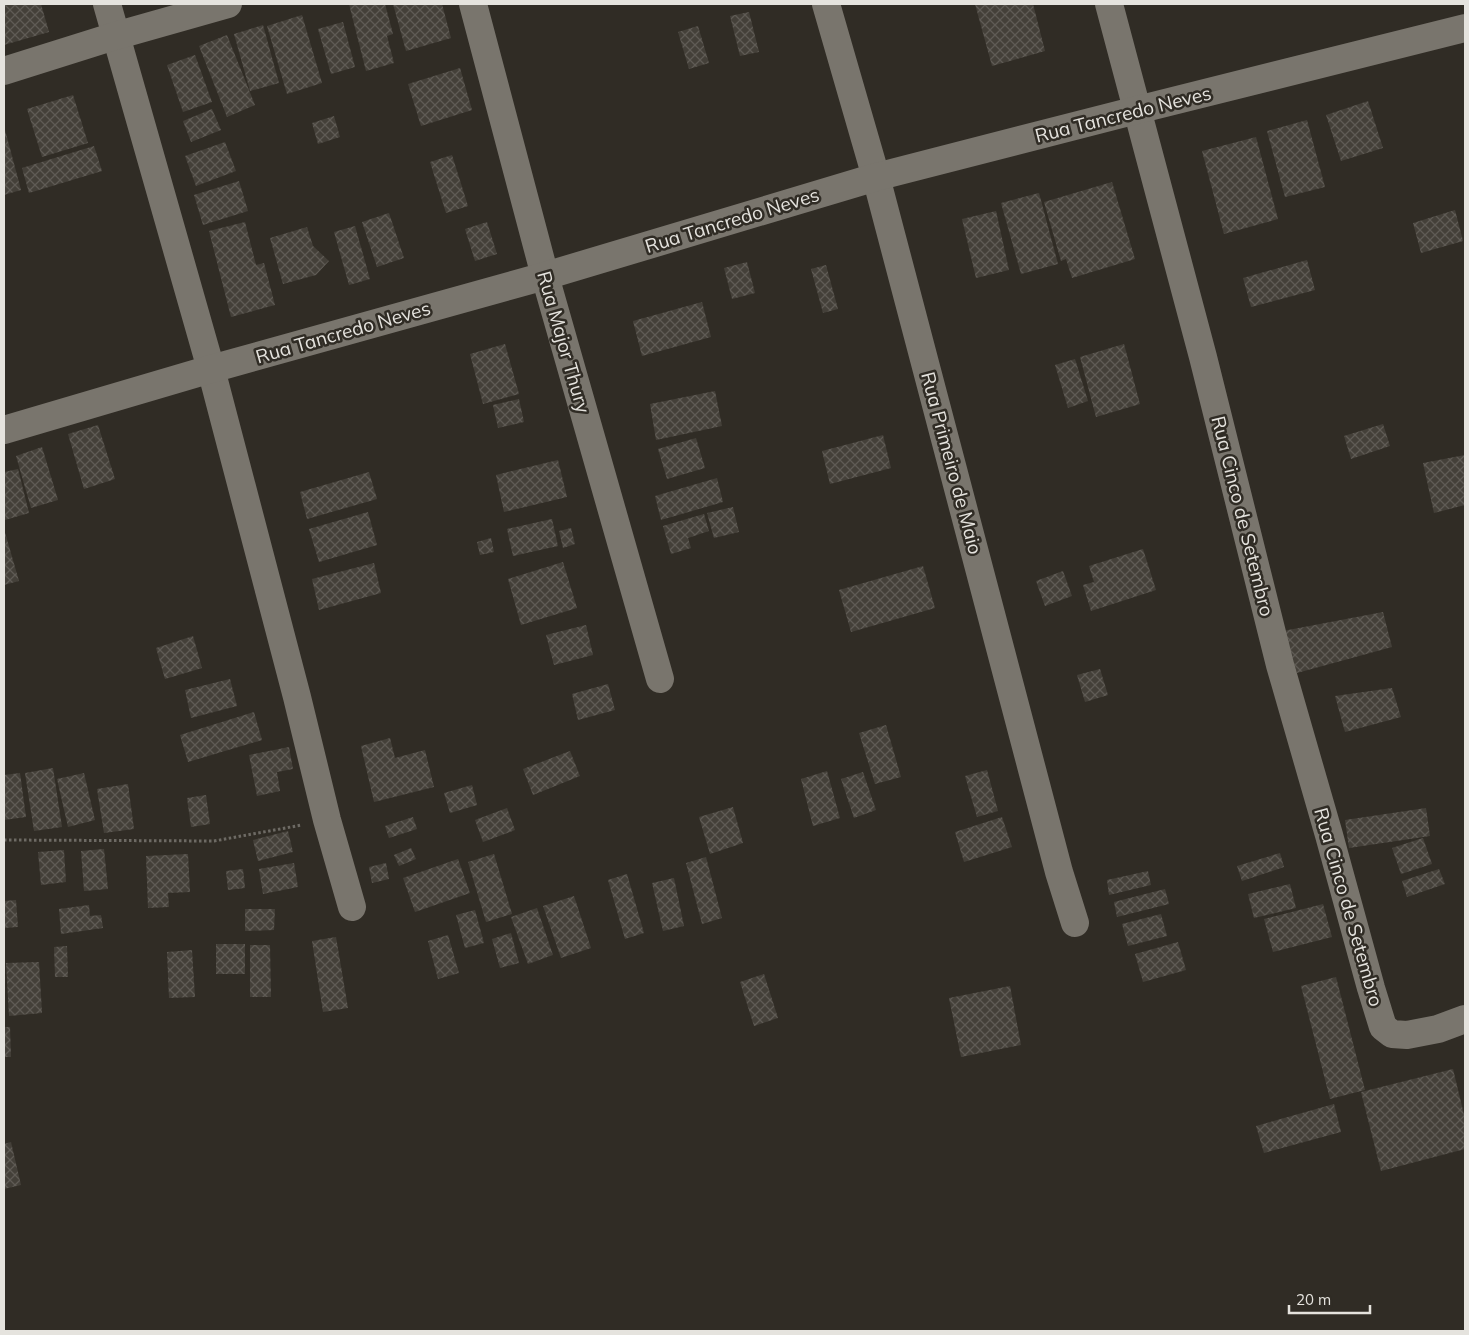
<svg xmlns="http://www.w3.org/2000/svg" width="1469" height="1335" viewBox="0 0 1469 1335" font-family="Mulish,sans-serif">
<defs>
<pattern id="building-cross-hatch" width="8" height="8" patternUnits="userSpaceOnUse" patternTransform="scale(1.25)"><rect width="8" height="8" fill="#444039"/><path d="M0 0l8 8M0 8l8-8" fill="none" stroke="#5f5b55"/></pattern>
</defs>
<rect width="100%" height="100%" fill="#302c25"/>
<g fill="url(#building-cross-hatch)">
<polygon points="4,4 41,4 49,32 4,45"/>
<polygon points="349,4 385,4 393,34 387,36 394,63 366,71"/>
<polygon points="393,4 442,4 451,38 406,51"/>
<polygon points="975,4 1033,4 1045,51 992,66"/>
<polygon points="749,12 759,52 740,56 730,16"/>
<polygon points="302,15 322,83 287,94 267,26"/>
<polygon points="343,22 355,67 331,74 318,29"/>
<polygon points="263,25 279,83 250,91 234,34"/>
<polygon points="698,26 709,63 689,69 678,32"/>
<polygon points="227,35 255,105 227,117 199,46"/>
<polygon points="195,55 212,102 183,112 167,65"/>
<polygon points="460,68 472,110 421,126 408,84"/>
<polygon points="73,95 88,143 42,157 27,109"/>
<polygon points="1368,101 1383,148 1341,161 1326,115"/>
<polygon points="212,109 221,130 191,142 183,121"/>
<polygon points="334,116 340,137 318,144 312,123"/>
<polygon points="1307,120 1325,187 1285,197 1267,131"/>
<polygon points="4,126 21,190 4,195"/>
<polygon points="1256,137 1278,219 1224,234 1202,151"/>
<polygon points="225,142 236,171 196,186 185,156"/>
<polygon points="94,146 102,171 29,193 22,168"/>
<polygon points="452,155 468,206 446,213 430,162"/>
<polygon points="239,181 248,211 203,225 194,195"/>
<polygon points="1112,182 1135,259 1072,278 1066,259 1061,261 1044,202"/>
<polygon points="1039,193 1058,264 1021,274 1001,203"/>
<polygon points="1455,210 1463,241 1421,253 1413,223"/>
<polygon points="996,211 1009,270 976,278 962,219"/>
<polygon points="389,213 404,258 377,267 362,222"/>
<polygon points="245,222 256,265 264,263 275,305 231,317 209,231"/>
<polygon points="487,222 497,254 475,261 465,229"/>
<polygon points="355,226 370,279 349,285 334,232"/>
<polygon points="307,227 313,246 329,261 316,275 283,284 270,238"/>
<polygon points="1307,260 1315,290 1251,307 1243,278"/>
<polygon points="747,262 755,293 732,299 724,268"/>
<polygon points="826,265 838,309 823,313 811,269"/>
<polygon points="702,302 711,337 642,356 633,321"/>
<polygon points="505,344 519,394 483,404 470,354"/>
<polygon points="1124,344 1140,404 1096,417 1080,357"/>
<polygon points="1075,359 1088,401 1068,408 1055,365"/>
<polygon points="715,391 722,426 656,440 650,404"/>
<polygon points="519,399 524,422 498,428 493,405"/>
<polygon points="1383,424 1390,446 1351,459 1344,436"/>
<polygon points="98,425 115,479 84,489 68,434"/>
<polygon points="883,435 891,468 830,484 822,451"/>
<polygon points="696,438 705,468 667,479 658,449"/>
<polygon points="42,447 58,500 31,508 16,456"/>
<polygon points="1465,455 1465,505 1434,513 1423,463"/>
<polygon points="558,460 567,497 504,512 496,475"/>
<polygon points="18,469 29,513 5,520 4,472"/>
<polygon points="369,472 377,499 307,519 300,492"/>
<polygon points="717,478 723,502 661,520 655,496"/>
<polygon points="733,507 739,532 714,538 707,513"/>
<polygon points="368,512 377,545 319,562 309,529"/>
<polygon points="704,514 709,531 688,538 691,548 671,554 663,526"/>
<polygon points="552,519 558,546 513,556 507,529"/>
<polygon points="571,528 575,544 563,548 559,531"/>
<polygon points="4,529 19,581 4,585"/>
<polygon points="491,538 494,552 480,555 477,542"/>
<polygon points="1143,549 1156,590 1091,611 1083,585 1094,582 1089,566"/>
<polygon points="563,562 577,608 521,625 508,579"/>
<polygon points="374,563 381,593 319,610 312,579"/>
<polygon points="923,566 935,608 851,632 839,590"/>
<polygon points="1063,571 1072,596 1045,606 1036,581"/>
<polygon points="1383,612 1392,647 1297,673 1283,631"/>
<polygon points="586,625 593,655 554,665 546,635"/>
<polygon points="193,636 202,668 165,679 156,648"/>
<polygon points="1100,669 1108,695 1085,702 1077,675"/>
<polygon points="230,679 237,706 191,718 185,690"/>
<polygon points="608,684 615,710 578,720 572,694"/>
<polygon points="1392,688 1401,717 1345,732 1335,696"/>
<polygon points="254,712 262,740 188,762 180,735"/>
<polygon points="886,725 901,777 875,784 859,733"/>
<polygon points="390,738 395,758 425,750 434,787 374,802 361,746"/>
<polygon points="289,747 293,769 277,772 280,791 257,796 249,755"/>
<polygon points="570,751 580,776 533,795 523,769"/>
<polygon points="53,768 62,827 34,831 25,773"/>
<polygon points="987,770 998,811 977,817 965,776"/>
<polygon points="827,771 840,818 813,826 801,779"/>
<polygon points="863,772 876,810 854,818 841,779"/>
<polygon points="20,773 26,817 4,820 4,775"/>
<polygon points="84,773 95,820 68,827 57,779"/>
<polygon points="128,784 134,829 104,833 97,789"/>
<polygon points="472,785 477,805 450,813 444,793"/>
<polygon points="206,795 210,824 191,827 187,798"/>
<polygon points="733,807 743,843 710,854 699,817"/>
<polygon points="507,808 515,830 483,842 475,820"/>
<polygon points="1426,808 1430,836 1349,848 1345,820"/>
<polygon points="413,817 417,829 389,838 385,826"/>
<polygon points="1002,817 1012,847 964,862 955,832"/>
<polygon points="288,831 293,852 258,861 253,840"/>
<polygon points="1423,838 1432,864 1401,874 1392,848"/>
<polygon points="411,848 416,859 399,866 394,855"/>
<polygon points="104,849 108,889 84,891 81,851"/>
<polygon points="64,850 66,882 41,885 38,852"/>
<polygon points="1280,853 1284,867 1242,881 1237,866"/>
<polygon points="188,854 190,892 168,893 169,907 148,908 146,856"/>
<polygon points="494,854 512,914 486,922 468,862"/>
<polygon points="706,857 722,918 702,924 686,863"/>
<polygon points="458,859 470,893 415,912 403,878"/>
<polygon points="294,863 298,887 263,894 259,869"/>
<polygon points="386,863 389,879 372,883 369,867"/>
<polygon points="243,869 245,888 228,890 226,871"/>
<polygon points="1439,869 1445,884 1407,897 1402,881"/>
<polygon points="1148,871 1151,885 1109,895 1107,880"/>
<polygon points="627,874 644,933 625,939 608,880"/>
<polygon points="674,878 684,926 663,931 652,883"/>
<polygon points="1290,884 1296,908 1254,918 1248,894"/>
<polygon points="1165,889 1169,904 1117,917 1114,902"/>
<polygon points="574,896 591,948 561,958 543,906"/>
<polygon points="16,900 18,927 4,928 4,901"/>
<polygon points="1323,904 1332,937 1273,952 1264,919"/>
<polygon points="89,905 90,916 101,915 103,928 61,934 59,909"/>
<polygon points="537,908 553,955 528,964 511,917"/>
<polygon points="245,909 275,909 274,930 245,931"/>
<polygon points="475,910 484,943 465,948 456,915"/>
<polygon points="1161,914 1167,936 1128,946 1122,924"/>
<polygon points="511,933 519,963 500,968 492,939"/>
<polygon points="448,935 459,973 438,979 428,941"/>
<polygon points="336,937 348,1008 323,1012 312,941"/>
<polygon points="1178,942 1186,970 1143,982 1135,954"/>
<rect x="216" y="944" width="29" height="30"/>
<polygon points="250,945 270,945 271,997 250,997"/>
<polygon points="67,946 68,977 55,977 54,947"/>
<polygon points="192,950 195,997 169,998 167,952"/>
<polygon points="39,962 42,1013 9,1016 6,963"/>
<polygon points="764,974 778,1018 754,1026 740,982"/>
<polygon points="1336,977 1365,1090 1330,1099 1301,986"/>
<polygon points="1010,986 1021,1045 961,1057 949,998"/>
<polygon points="4,1027 10,1027 11,1057 4,1057"/>
<polygon points="1453,1069 1465,1119 1465,1149 1381,1171 1361,1092"/>
<polygon points="1334,1104 1341,1132 1264,1153 1256,1126"/>
<polygon points="11,1142 21,1185 4,1189 4,1144"/>
</g>
<g fill="none" stroke-linecap="round" stroke-linejoin="round">
<polyline stroke="#6d6a64" stroke-width="3" stroke-dasharray="2.5 2.5" stroke-linecap="butt" points="4,840 214,841 302,825"/>
<g stroke="#79756d" stroke-width="28">
<polyline points="107,4 211,369 297,697 327,820 352,907"/>
<polyline points="473,4 545,276 660,679"/>
<polyline points="826,4 876,177 1059,872 1075,923"/>
<polyline points="1109,4 1203,357 1280,665 1329,835 1371,988 1383,1027 1392,1034 1407,1035 1438,1029 1465,1019"/>
<polyline points="4,71 115,36 228,4"/>
<polyline points="4,430 211,369 545,276 876,177 1137,110 1465,28"/>
</g>
</g>
<g text-anchor="middle" dominant-baseline="central" stroke-width="5" stroke-linejoin="round" paint-order="stroke">
<g font-size="19" fill="#e5e3de" stroke="#302c25">
<text transform="translate(1123 114) rotate(-14)">Rua Tancredo Neves</text>
<text transform="translate(732 220) rotate(-17)">Rua Tancredo Neves</text>
<text transform="translate(343 332) rotate(-16)">Rua Tancredo Neves</text>
<text transform="translate(564 342) rotate(74)">Rua Major Thury</text>
<text transform="translate(952 463) rotate(75)">Rua Primeiro de Maio</text>
<text transform="translate(1243 516) rotate(76)">Rua Cinco de Setembro</text>
<text transform="translate(1349 907) rotate(74)">Rua Cinco de Setembro</text>
</g>
</g>
<rect width="1469" height="1335" fill="none" stroke="#e5e3de" stroke-width="10"/>
<path d="M1289 1305v8h81v-8" fill="none" stroke="#e5e3de" stroke-width="2.5"/>
<text x="1296" y="1305" font-size="15" fill="#e5e3de" stroke="#302c25" stroke-width="4" paint-order="stroke">20 m</text>
</svg>
